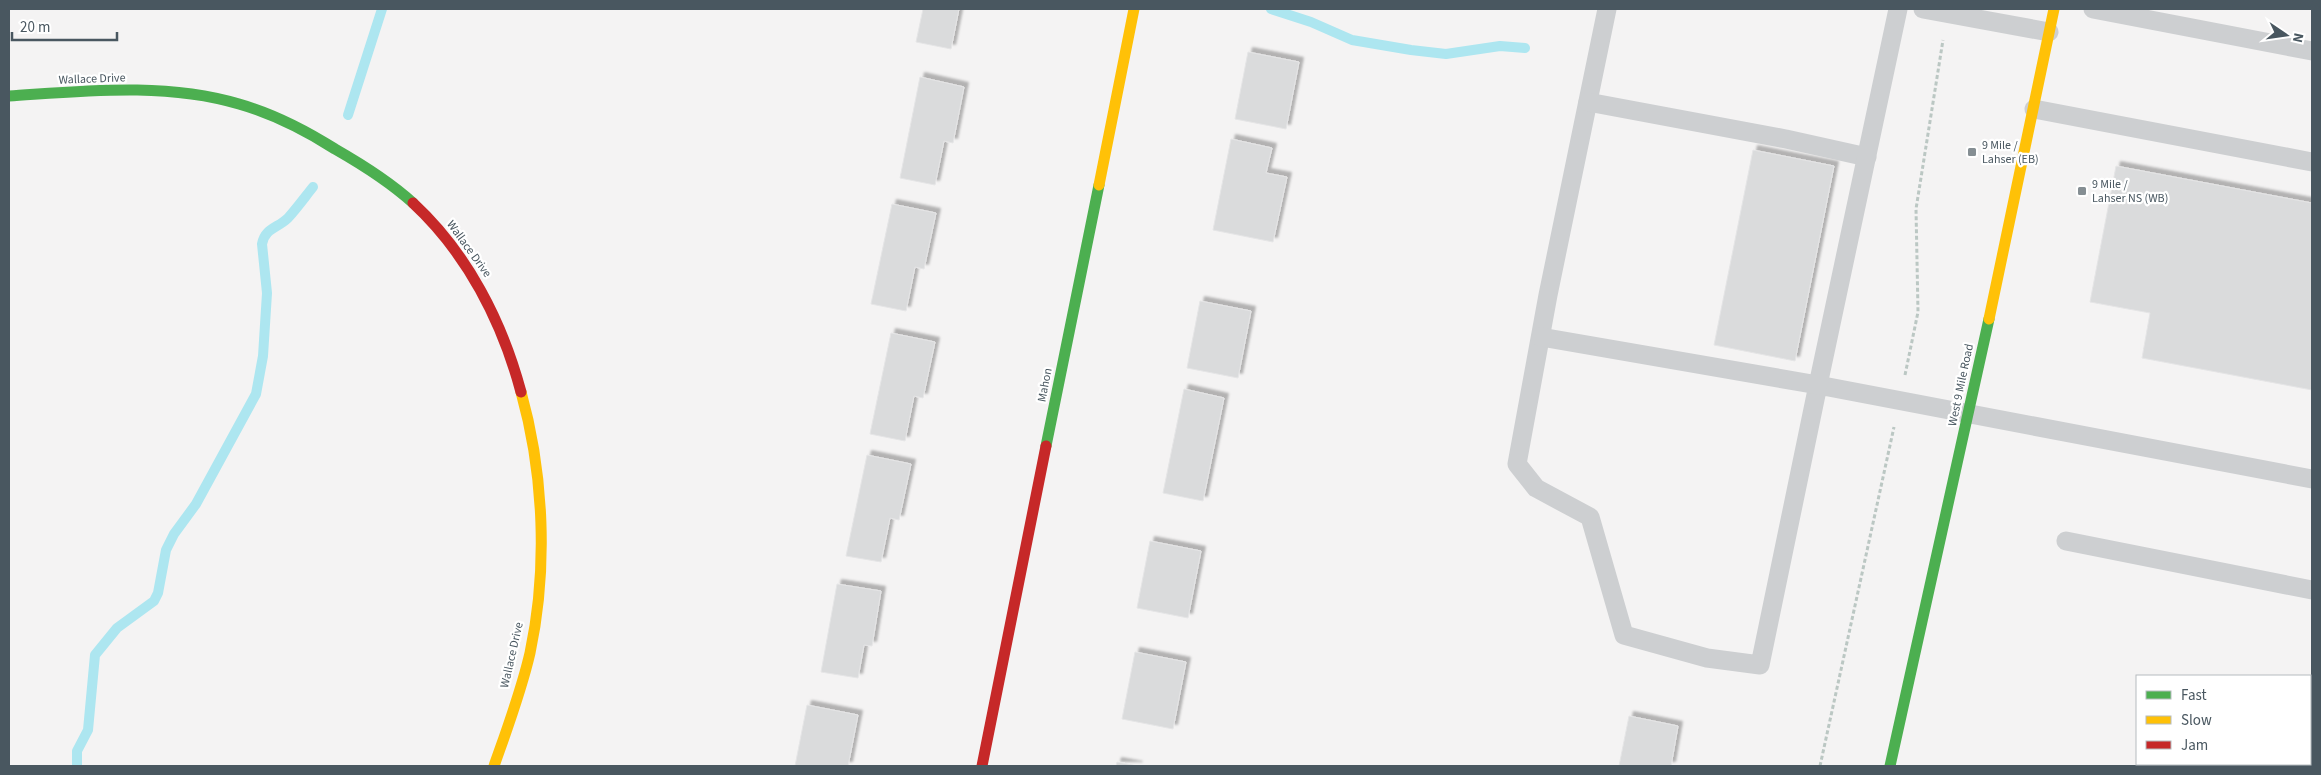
<svg xmlns="http://www.w3.org/2000/svg" width="2321" height="775" viewBox="0 0 2321 775" font-family="'Source Sans 3',sans-serif">
<defs>
<filter id="shadow"><feDropShadow dx="4.5" dy="-4.5" stdDeviation="1" flood-color="#0004"/></filter>
</defs>
<rect width="100%" height="100%" fill="#f4f3f3"/>
<g fill="none" stroke-linecap="round" stroke-linejoin="round">
<g stroke="#ade6f0" stroke-width="10">
<polyline points="1271,9 1311,22 1352,40 1411,50 1446,54 1500,46 1525,48"/>
<polyline points="348,115 382,9"/>
<path d="M77,766V751L88,730L95,655L117,628L154,601L158,593L166,550L174,534L196,504L256,394L263,356L267,293L262,244C265,228 278,228 288,218C297,208 305,197 313,187"/>
</g>
</g>
<g fill="#dadbdc" stroke="#e5e5e6" filter="url(#shadow)">
<polygon points="923,9 959,9 951,49 916,42"/>
<polygon points="1248,52 1299,62 1286,129 1235,119"/>
<polygon points="920,77 964,87 953,143 944,141 935,185 900,178"/>
<polygon points="1231,139 1272,148 1266,173 1287,177 1273,242 1213,230"/>
<polygon points="1753,150 1834,166 1795,361 1714,345"/>
<polygon points="2116,166 2312,203 2312,390 2142,358 2150,313 2090,302"/>
<polygon points="892,204 936,213 924,269 915,267 906,311 871,304"/>
<polygon points="1200,301 1251,311 1238,378 1187,368"/>
<polygon points="891,333 935,342 923,398 914,396 905,441 870,434"/>
<polygon points="1184,389 1224,398 1203,501 1163,493"/>
<polygon points="867,455 911,464 899,520 890,518 881,562 846,556"/>
<polygon points="1150,541 1201,551 1188,618 1137,608"/>
<polygon points="837,584 881,591 872,646 864,645 858,678 821,672"/>
<polygon points="1135,652 1186,662 1173,729 1122,719"/>
<polygon points="807,705 858,715 848,766 795,766"/>
<polygon points="1629,716 1678,726 1671,766 1619,766"/>
<polygon points="1117,762 1138,766 1116,766"/>
</g>
<g fill="none" stroke-linecap="round" stroke-linejoin="round">
<g stroke="#bbc7c3" stroke-width="3" stroke-dasharray="4 2.5" stroke-linecap="butt">
<polyline points="1905,375 1918,312 1916,209 1943,40"/>
<polyline points="1820,766 1894,427"/>
</g>
<g stroke="#cdcfd1" stroke-width="19">
<polyline points="1607,9 1548,295 1517,464 1536,488 1590,517 1624,635 1707,658 1760,665 1818,385 2312,479"/>
<polyline points="1923,9 2049,32"/>
<polyline points="2093,9 2312,51"/>
<polyline points="1588,102 1786,139 1867,157"/>
<polyline points="2034,109 2312,162"/>
<polyline points="1541,337 1818,385 1898,9"/>
<polyline points="2066,541 2312,590"/>
</g>
<g stroke="#4caf50" stroke-width="11">
<path d="M9,96C85,91 165,82 239,104C274,114 305,130 335,149C363,165 390,182 413,203"/>
<polyline points="1046,446 1099,185"/>
<polyline points="1890,766 1989,319"/>
</g>
<g stroke="#ffc107" stroke-width="11">
<polyline points="1099,185 1134,9"/>
<polyline points="1989,319 2054,9"/>
<path d="M494,766C507,729 521,692 530,653C548,569 544,474 521,392"/>
</g>
<g stroke="#c62828" stroke-width="11">
<path d="M413,203C467,253 502,321 521,392"/>
<polyline points="982,766 1046,446"/>
</g>
</g>
<g fill="#858e93" stroke="#fff" stroke-width="2">
<rect x="1967" y="147" width="10" height="10" rx="2.5"/>
<rect x="2077" y="186" width="10" height="10" rx="2.5"/>
</g>
<g text-anchor="middle" dominant-baseline="central" stroke-width="4.5" stroke-linejoin="round" paint-order="stroke">
<g font-size="12" fill="#495760" stroke="#fff">
<text transform="translate(92 79) rotate(-2)">Wallace Drive</text>
<text transform="translate(469 249) rotate(54)">Wallace Drive</text>
<text transform="translate(1045 385) rotate(-79)">Mahon</text>
<text transform="translate(1961 385) rotate(-78)">West 9 Mile Road</text>
<text transform="translate(512 655) rotate(-77)">Wallace Drive</text>
</g>
<g font-size="12" fill="#495760" stroke="#fff" text-anchor="start">
<text x="1982" y="145">9 Mile /<tspan x="1982" dy="14">Lahser (EB)</tspan></text>
<text x="2092" y="184">9 Mile /<tspan x="2092" dy="14">Lahser NS (WB)</tspan></text>
</g>
</g>
<rect width="2321" height="775" fill="none" stroke="#495760" stroke-width="20"/>
<rect x="2136" y="675" width="175" height="90" fill="#ffffff" stroke="#b6bcbf"/>
<rect x="2146" y="691" width="25" height="8" fill="#4caf50" stroke="#b6bcbf"/>
<text x="2181" y="700" font-size="15" fill="#495760">Fast</text>
<rect x="2146" y="716" width="25" height="8" fill="#ffc107" stroke="#b6bcbf"/>
<text x="2181" y="725" font-size="15" fill="#495760">Slow</text>
<rect x="2146" y="741" width="25" height="8" fill="#c62828" stroke="#b6bcbf"/>
<text x="2181" y="750" font-size="15" fill="#495760">Jam</text>
<g transform="translate(2286 35) rotate(103)" stroke="#ffffff" stroke-width="4" paint-order="stroke">
<path d="M0-4L9 19L0 12L-9 19Z" fill="#495760"/>
<text y="-8" font-size="14" font-weight="bold" text-anchor="middle" fill="#495760">N</text>
</g>
<path d="M12 32v8h105v-8" fill="none" stroke="#495760" stroke-width="2.5"/>
<text x="20" y="32" font-size="15" fill="#495760" stroke="#ffffff" stroke-width="4" paint-order="stroke">20 m</text>
</svg>
